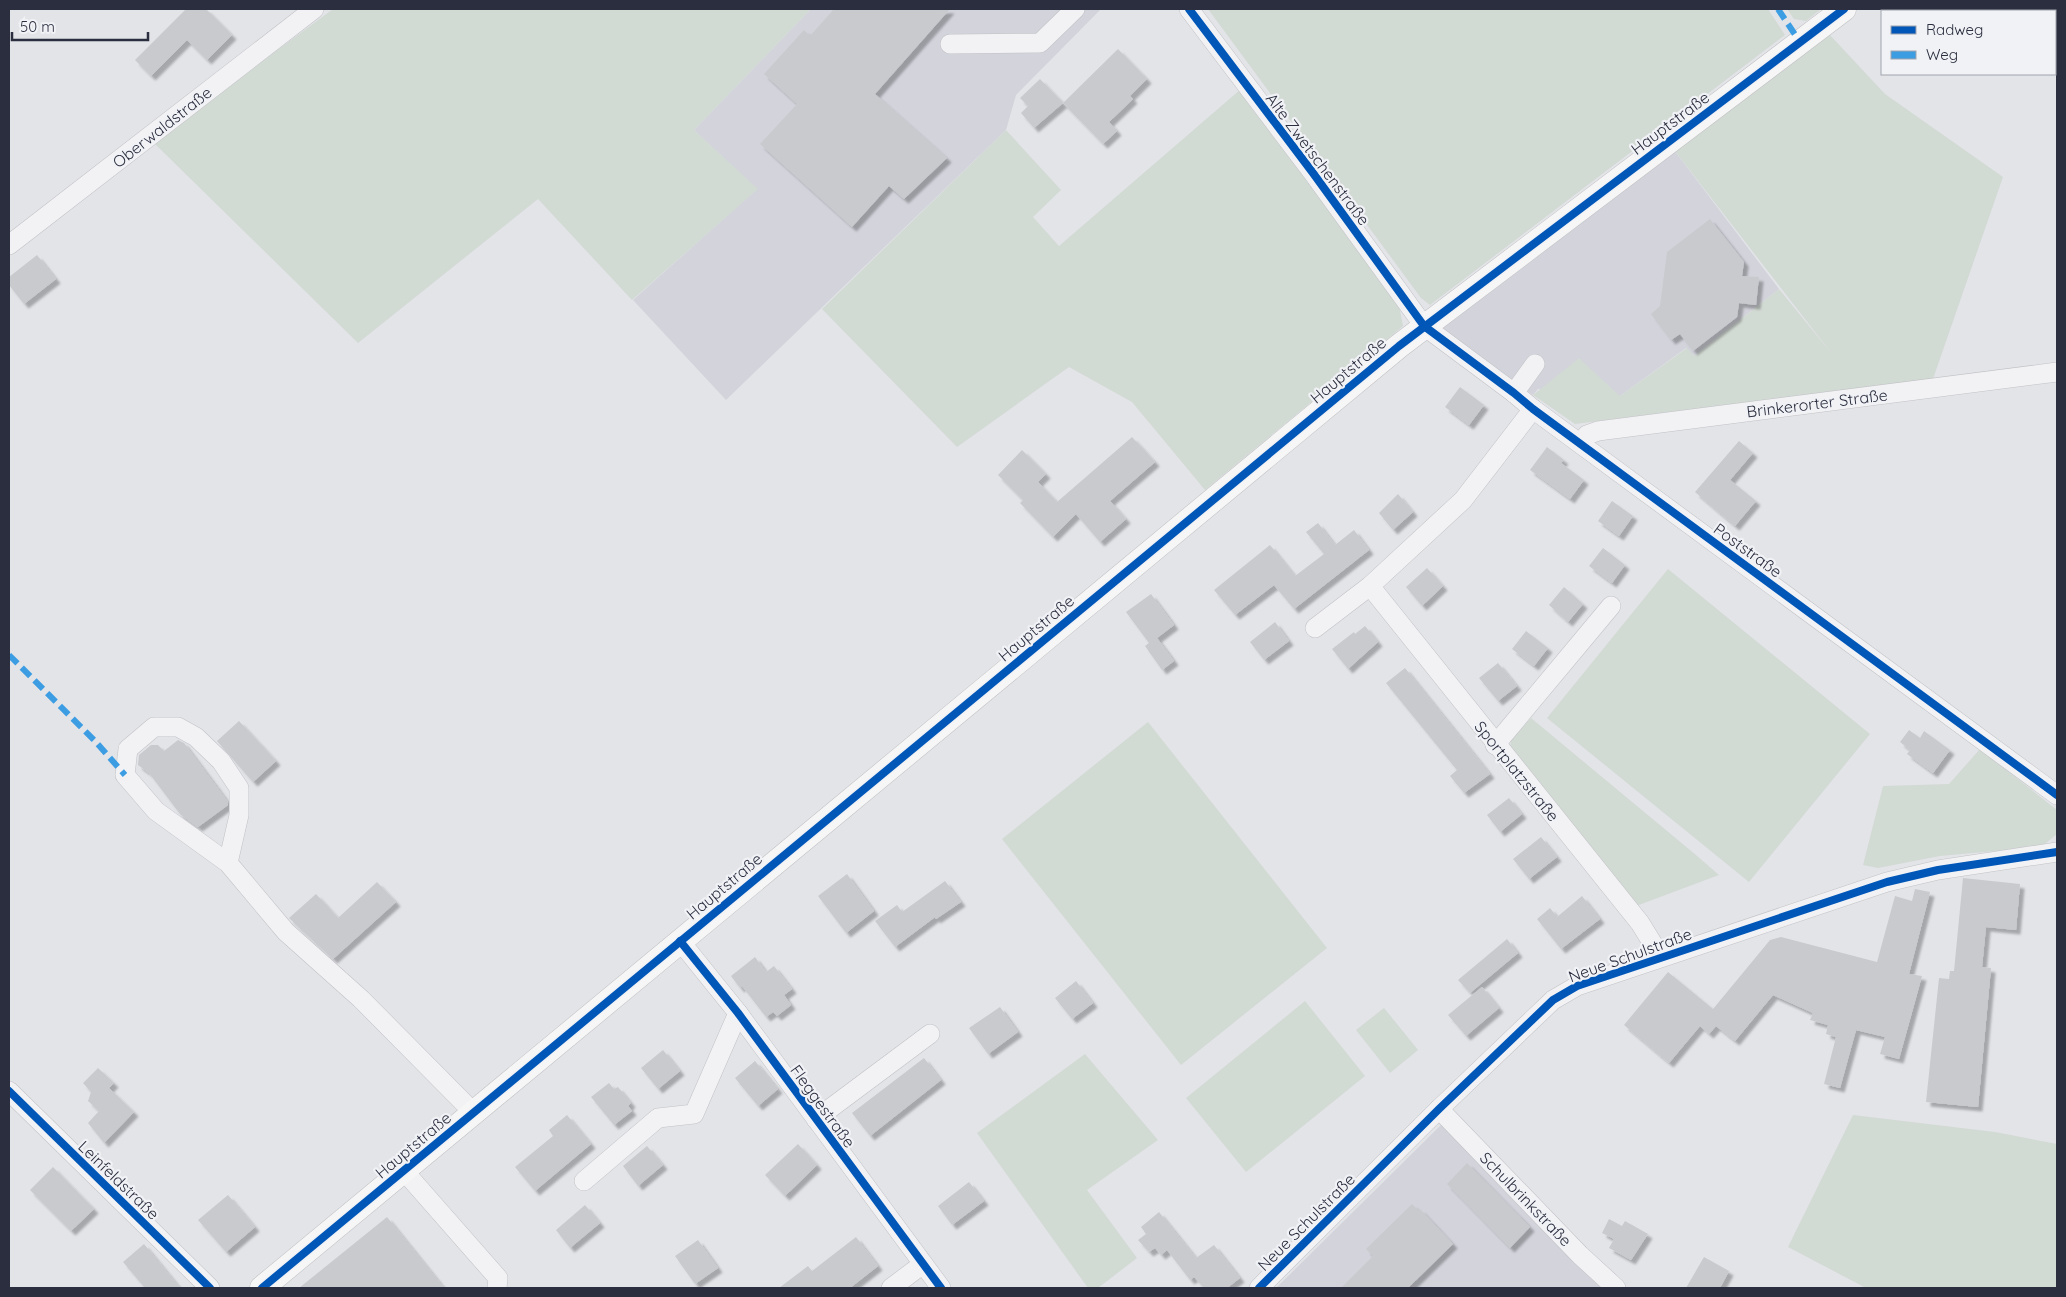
<svg xmlns="http://www.w3.org/2000/svg" width="2066" height="1297" viewBox="0 0 2066 1297" font-family="Quicksand,sans-serif">
<defs>
<filter id="shadow"><feDropShadow dx="4.5" dy="4.5" stdDeviation="1" flood-color="#0004"/></filter>
</defs>
<rect width="100%" height="100%" fill="#e3e4e8"/>
<g fill="#d2d3db">
<polygon points="811,9 1101,9 1016,95 1006,130 726,400 633,300 757,189 694,130"/>
<polygon points="1674,150 1779,289 1694,356 1686,348 1620,396 1538,389 1533,395 1441,328"/>
<polygon points="1441,1125 1603,1288 1276,1288"/>
</g>
<g fill="#d2dad4">
<polygon points="333,9 811,9 694,130 758,189 632,300 538,199 358,343 153,142"/>
<polygon points="1208,9 1768,9 1785,35 1430,305 1421,298"/>
<polygon points="1787,9 1821,9 1806,21 1794,19"/>
<polygon points="1829,34 1885,94 2003,177 1933,379 1575,424 1533,395 1579,358 1620,396 1687,348 1694,356 1779,289 1832,354 1674,150"/>
<polygon points="1241,89 1399,305 1403,326 1205,490 1132,402 1069,367 957,447 822,309 1006,130 1061,190 1033,217 1059,246"/>
<polygon points="1668,569 1870,734 1749,882 1547,718"/>
<polygon points="1531,718 1696,855 1719,875 1636,906 1510,750 1511,740"/>
<polygon points="1148,722 1327,948 1181,1065 1002,839"/>
<polygon points="1980,749 2057,810 2057,834 2041,847 1940,856 1878,868 1863,865 1883,786 1949,784"/>
<polygon points="1305,1001 1365,1076 1246,1172 1186,1098"/>
<polygon points="1384,1008 1418,1050 1390,1073 1356,1030"/>
<polygon points="1085,1054 1158,1140 1087,1190 1137,1258 1098,1288 1088,1288 977,1133"/>
<polygon points="1853,1115 1995,1132 2057,1144 2057,1288 1866,1288 1788,1247"/>
</g>
<g fill="#c9cace" filter="url(#shadow)">
<polygon points="186,9 206,9 232,35 207,60 187,40 151,76 135,60"/>
<polygon points="834,9 950,9 875,94 947,158 904,199 889,186 852,227 760,144 797,104 764,74 804,30 810,36"/>
<polygon points="1118,49 1147,79 1130,96 1133,99 1109,122 1117,131 1103,144 1063,103"/>
<polygon points="1040,79 1063,103 1034,128 1021,113 1028,106 1020,98"/>
<polygon points="1710,219 1744,262 1742,276 1759,277 1756,305 1739,303 1737,317 1693,351 1680,334 1671,340 1651,314 1660,306 1667,252"/>
<polygon points="37,255 56,279 24,304 9,285 9,277"/>
<polygon points="1460,387 1484,405 1469,425 1445,407"/>
<polygon points="1132,437 1155,462 1110,501 1126,519 1100,542 1076,514 1053,537 1020,503 1023,500 998,475 1022,450 1046,474 1038,482 1057,502"/>
<polygon points="1739,441 1753,453 1730,480 1756,501 1735,526 1695,492"/>
<polygon points="1547,447 1564,460 1561,463 1584,480 1570,499 1530,470"/>
<polygon points="1398,494 1413,512 1393,530 1379,513"/>
<polygon points="1612,501 1633,516 1619,536 1598,521"/>
<polygon points="1318,523 1335,545 1354,530 1369,550 1294,609 1274,585 1235,615 1214,590 1270,545 1295,576 1324,554 1306,532"/>
<polygon points="1603,548 1625,565 1612,583 1589,566"/>
<polygon points="1427,568 1443,586 1422,606 1406,587"/>
<polygon points="1564,587 1583,604 1568,622 1549,605"/>
<polygon points="1151,594 1174,625 1157,638 1174,661 1162,670 1145,646 1149,643 1126,612"/>
<polygon points="1275,622 1289,641 1264,660 1250,642"/>
<polygon points="1365,626 1378,642 1348,669 1332,649 1354,632 1355,634"/>
<polygon points="1526,631 1548,648 1534,666 1512,649"/>
<polygon points="1498,663 1517,686 1498,701 1479,678"/>
<polygon points="1405,668 1490,774 1464,793 1450,776 1457,770 1386,683"/>
<polygon points="239,721 276,761 253,782 217,741"/>
<polygon points="1909,730 1920,738 1924,731 1950,750 1933,773 1907,754 1910,750 1900,742"/>
<polygon points="178,740 184,743 228,802 228,805 198,827 180,814 149,773 138,765 139,755 151,745 158,745 164,751"/>
<polygon points="1509,798 1522,814 1500,832 1487,815"/>
<polygon points="1541,837 1557,857 1529,879 1513,859"/>
<polygon points="847,874 874,911 846,933 818,896"/>
<polygon points="1963,878 2020,884 2016,930 1986,927 1982,967 1991,968 1978,1107 1926,1102 1939,978 1949,979 1950,971 1954,971"/>
<polygon points="945,881 961,902 936,919 935,917 895,947 875,921 897,905 902,912"/>
<polygon points="377,882 396,902 333,959 289,918 316,894 338,918"/>
<polygon points="1915,889 1930,892 1909,974 1922,976 1899,1059 1880,1054 1885,1037 1856,1030 1840,1088 1824,1084 1836,1037 1826,1034 1828,1025 1810,1020 1813,1013 1773,995 1735,1041 1716,1026 1709,1034 1700,1026 1669,1063 1624,1025 1668,972 1713,1009 1770,940 1781,937 1877,962 1895,896 1912,901"/>
<polygon points="1582,896 1600,919 1561,949 1537,919 1550,908 1557,917"/>
<polygon points="1507,939 1518,953 1470,993 1458,980"/>
<polygon points="755,957 766,972 774,966 792,989 784,995 791,1005 777,1016 773,1012 766,1017 742,986 740,988 731,976"/>
<polygon points="1076,981 1093,1003 1072,1019 1055,998"/>
<polygon points="1482,987 1499,1008 1466,1036 1448,1015"/>
<polygon points="1000,1007 1018,1032 988,1054 969,1028"/>
<polygon points="663,1050 680,1071 658,1089 641,1068"/>
<polygon points="924,1058 941,1080 870,1136 852,1113"/>
<polygon points="755,1061 778,1089 758,1106 735,1078"/>
<polygon points="98,1068 114,1083 109,1088 134,1112 104,1143 88,1123 99,1111 88,1101 91,1092 83,1083"/>
<polygon points="609,1083 614,1089 618,1087 631,1103 628,1106 632,1111 614,1125 591,1097"/>
<polygon points="567,1115 591,1144 535,1191 515,1167 553,1136 549,1130"/>
<polygon points="798,1144 817,1165 785,1196 765,1175"/>
<polygon points="647,1146 663,1165 638,1186 623,1166"/>
<polygon points="1467,1163 1530,1227 1510,1248 1447,1184"/>
<polygon points="53,1167 94,1209 71,1231 30,1190"/>
<polygon points="969,1182 984,1201 952,1225 938,1206"/>
<polygon points="228,1195 255,1227 226,1252 198,1220"/>
<polygon points="1412,1204 1419,1211 1420,1209 1453,1244 1408,1288 1341,1288 1373,1256 1366,1249"/>
<polygon points="585,1205 600,1223 570,1248 556,1230"/>
<polygon points="1159,1212 1196,1258 1214,1245 1240,1278 1227,1288 1204,1288 1194,1277 1190,1280 1167,1250 1161,1255 1155,1248 1149,1252 1138,1240 1146,1234 1141,1227"/>
<polygon points="387,1217 444,1288 299,1288"/>
<polygon points="1609,1219 1622,1226 1625,1221 1648,1234 1631,1260 1609,1248 1614,1239 1602,1233"/>
<polygon points="856,1237 878,1266 850,1288 779,1288 808,1266 812,1271"/>
<polygon points="698,1240 718,1268 695,1284 675,1256"/>
<polygon points="144,1244 180,1288 145,1288 123,1262"/>
<polygon points="1704,1257 1729,1271 1720,1288 1686,1288"/>
</g>
<g fill="none" stroke-linecap="round" stroke-linejoin="round">
<g stroke="#c1c2c6" stroke-width="20">
<g id="minor">
<polyline points="1189,9 1313,173 1424,326 1514,393 1533,409 2057,795"/>
<polyline points="950,44 1040,43 1075,9"/>
<polyline points="9,245 314,9"/>
<polyline points="1514,393 1535,364"/>
<polyline points="1581,443 1587,435 1598,431 2057,372"/>
<polyline points="1370,586 1640,923 1661,957"/>
<polyline points="1315,628 1370,586 1463,500 1533,409"/>
<polyline points="1495,745 1611,606"/>
<polyline points="228,863 239,815 239,788 221,761 196,737 178,727 154,727 128,749 125,775 156,811 228,863 286,932 361,999 473,1112"/>
<polyline points="680,941 738,1013 941,1288"/>
<polyline points="9,1091 210,1288"/>
<polyline points="1439,1109 1580,1255 1616,1288"/>
<polyline points="816,1119 930,1034"/>
<polyline points="404,1171 498,1278 497,1288"/>
<polyline points="584,1181 658,1118 694,1114 738,1013"/>
<polyline points="891,1288 923,1264"/>
<polyline points="1259,1288 1439,1109 1553,1000 1577,986 1887,882 1938,870 2057,852"/>
</g>
</g>
<g stroke="#c0c1c5" stroke-width="25">
<polyline id="major" points="262,1288 1399,346 1844,9"/>
</g>
<use href="#minor" stroke="#f2f2f4" stroke-width="19"/>
<use href="#major" stroke="#f6f6f6" stroke-width="24"/>
<g stroke="#3d9de3" stroke-width="6" stroke-dasharray="12 6" stroke-linecap="butt">
<polyline points="1778,9 1800,42"/>
<polyline points="9,655 95,741 125,775"/>
</g>
<g stroke="#f1f2f6" stroke-width="11">
<g id="cycleway">
<polyline points="1189,9 1313,173 1424,326 1514,393 1533,409 2057,795"/>
<polyline points="680,941 738,1013 941,1288"/>
<polyline points="9,1091 210,1288"/>
<polyline points="262,1288 1399,346 1844,9"/>
<polyline points="1259,1288 1439,1109 1553,1000 1577,986 1887,882 1938,870 2057,852"/>
</g>
</g>
<use href="#cycleway" stroke="#0057b8" stroke-width="8"/>
</g>
<g text-anchor="middle" dominant-baseline="central" stroke-width="4.5" stroke-linejoin="round" paint-order="stroke">
<g font-size="16" fill="#2b2e3f" stroke="#f1f2f6">
<text transform="translate(1670 123) rotate(-37)">Hauptstraße</text>
<text transform="translate(162 127) rotate(-38)">Oberwaldstraße</text>
<text transform="translate(1318 159) rotate(53)">Alte Zwetschenstraße</text>
<text transform="translate(1348 370) rotate(-40)">Hauptstraße</text>
<text transform="translate(1817 403) rotate(-7)">Brinkerorter Straße</text>
<text transform="translate(1748 550) rotate(36)">Poststraße</text>
<text transform="translate(1036 628) rotate(-40)">Hauptstraße</text>
<text transform="translate(1517 771) rotate(51)">Sportplatzstraße</text>
<text transform="translate(724 886) rotate(-40)">Hauptstraße</text>
<text transform="translate(1630 955) rotate(-20)">Neue Schulstraße</text>
<text transform="translate(823 1106) rotate(54)">Fleggestraße</text>
<text transform="translate(413 1145) rotate(-40)">Hauptstraße</text>
<text transform="translate(119 1180) rotate(44)">Leinfeldstraße</text>
<text transform="translate(1526 1199) rotate(46)">Schulbrinkstraße</text>
<text transform="translate(1306 1222) rotate(-45)">Neue Schulstraße</text>
</g>
</g>
<rect width="2066" height="1297" fill="none" stroke="#2b2e3f" stroke-width="20"/>
<rect x="1881" y="10" width="175" height="65" fill="#f1f2f6" stroke="#a2a4ad"/>
<rect x="1891" y="26" width="25" height="8" fill="#0057b8" stroke="#a2a4ad"/>
<text x="1926" y="35" font-size="15" fill="#2b2e3f">Radweg</text>
<rect x="1891" y="51" width="25" height="8" fill="#3d9de3" stroke="#a2a4ad"/>
<text x="1926" y="60" font-size="15" fill="#2b2e3f">Weg</text>
<path d="M12 32v8h136v-8" fill="none" stroke="#2b2e3f" stroke-width="2.5"/>
<text x="20" y="32" font-size="15" fill="#2b2e3f" stroke="#f1f2f6" stroke-width="4" paint-order="stroke">50 m</text>
</svg>
